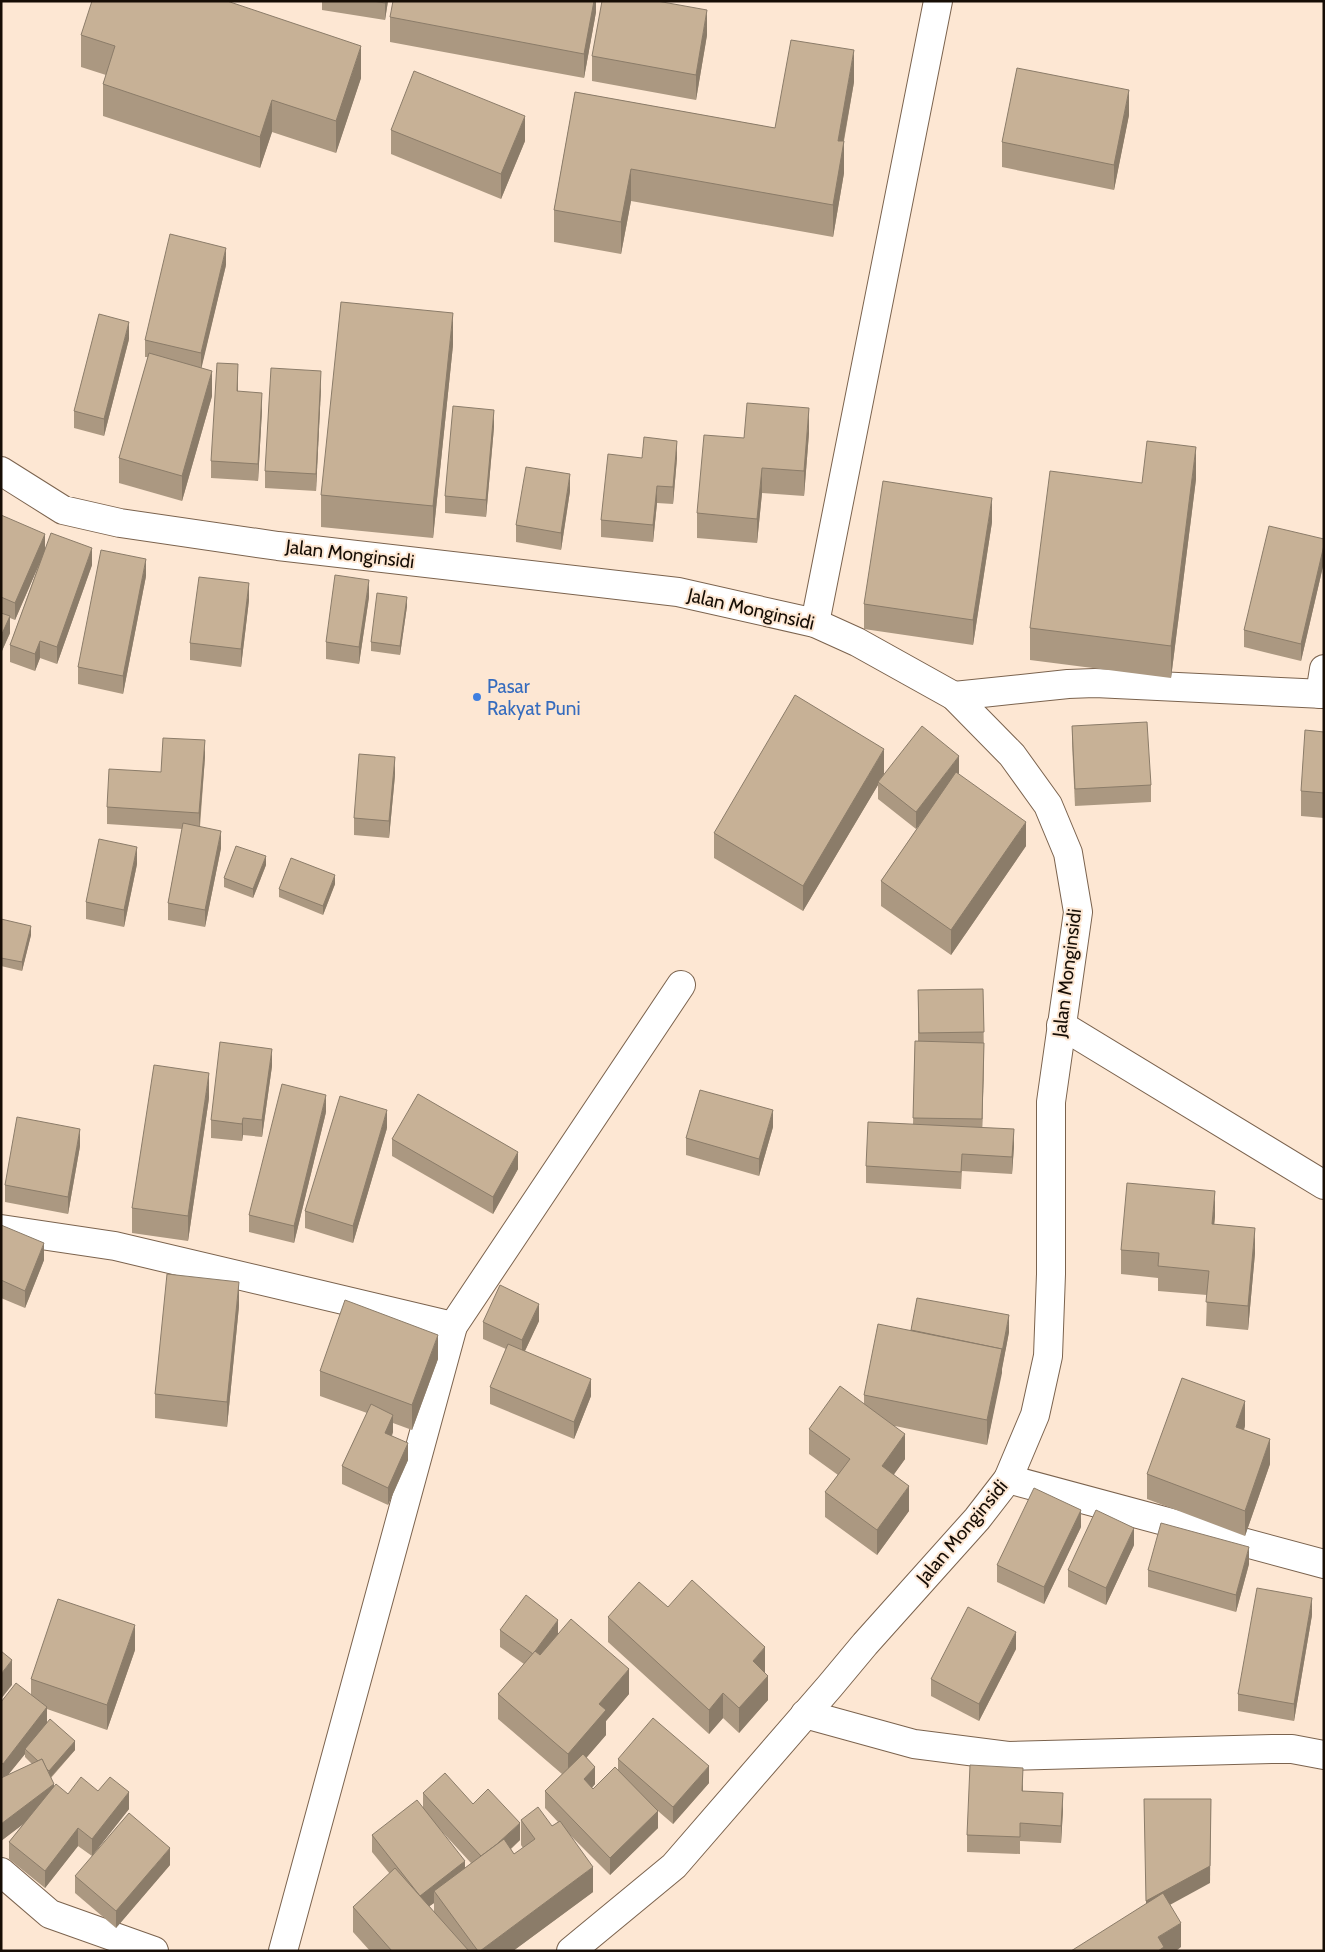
<svg xmlns="http://www.w3.org/2000/svg" width="1325" height="1952" viewBox="0 0 1325 1952" font-family="Cabin,sans-serif">
<rect width="100%" height="100%" fill="#fde7d3"/>
<g fill="none" stroke-linecap="round" stroke-linejoin="round">
<g stroke="#7b634e" stroke-width="30">
<g id="street">
<polyline points="815,623 938,1"/>
<polyline points="1320,694 1324,669"/>
<polyline points="954,696 1068,684 1095,683 1324,694"/>
<polyline points="1061,1025 1324,1185"/>
<polyline points="1,1229 115,1246 453,1326"/>
<polyline points="1008,1479 1324,1564"/>
<polyline points="805,1714 914,1744 1008,1756 1272,1749 1292,1749 1324,1755"/>
<polyline points="1,1872 50,1914 154,1951"/>
<polyline points="283,1951 453,1326 681,985"/>
</g>
</g>
<g stroke="#7b634e" stroke-width="30">
<polyline id="secondary" points="1,471 63,510 120,523 278,546 678,592 815,623 857,642 954,696 1012,755 1048,805 1068,853 1078,912 1051,1102 1051,1274 1048,1356 1035,1415 1008,1479 977,1519 865,1644 830,1686 674,1866 571,1951"/>
</g>
<use href="#street" stroke="#fff" stroke-width="28"/>
<use href="#secondary" stroke="#fff" stroke-width="28"/>
</g>
<g fill="#ab9881" fill-rule="evenodd">
<polygon points="322,1 388,1 385,20 322,10"/>
<polygon points="596,1 596,12 584,78 390,42 390,17"/>
<polygon points="81,35 361,78 336,153 272,132 260,168 103,116 103,84 106,75 81,67"/>
<polygon points="707,35 696,100 592,81 592,56"/>
<polygon points="854,82 844,141 844,173 833,237 631,201 621,254 554,242 554,210 575,92 775,128"/>
<polygon points="1129,115 1114,190 1002,167 1002,142"/>
<polygon points="391,130 525,141 501,199 391,154"/>
<polygon points="226,265 201,368 212,396 182,501 119,483 119,458 148,357 145,357 145,340"/>
<polygon points="129,339 104,436 74,428 74,411"/>
<polygon points="453,345 433,538 321,527 321,495"/>
<polygon points="238,381 238,391 262,410 258,481 211,478 211,461"/>
<polygon points="321,388 316,491 265,488 265,471"/>
<polygon points="494,427 486,517 445,513 445,496"/>
<polygon points="809,433 804,496 762,493 757,543 697,538 697,513 744,438"/>
<polygon points="642,458 677,458 673,504 657,503 653,542 601,537 601,520"/>
<polygon points="1196,479 1171,678 1030,660 1030,628 1142,483"/>
<polygon points="570,491 561,550 516,542 516,525"/>
<polygon points="1,515 45,549 92,565 57,664 40,658 35,671 10,662 10,645 40,562 15,620 10,618 10,633 1,653"/>
<polygon points="992,522 973,645 864,629 864,604"/>
<polygon points="1324,539 1324,562 1301,661 1244,647 1244,630"/>
<polygon points="146,576 123,694 78,684 78,667"/>
<polygon points="369,597 359,664 326,659 326,642"/>
<polygon points="249,600 241,667 190,660 190,643"/>
<polygon points="407,606 400,655 371,651 371,642"/>
<polygon points="1072,726 1151,785 1151,802 1075,806 1072,743"/>
<polygon points="1324,732 1324,818 1301,816 1301,791"/>
<polygon points="205,757 200,827 221,848 205,927 168,920 168,903 182,829 107,824 107,807 161,772"/>
<polygon points="959,773 959,774 1026,846 951,955 881,906 881,881 921,823 916,829 878,799 878,785 803,911 714,858 714,833 884,774"/>
<polygon points="395,775 389,838 354,835 354,818"/>
<polygon points="137,864 124,927 86,919 86,902"/>
<polygon points="266,865 253,898 224,887 224,878"/>
<polygon points="335,884 323,915 279,897 279,889"/>
<polygon points="1,919 31,935 22,971 1,966"/>
<polygon points="983,989 984,1060 982,1128 1014,1146 1012,1174 962,1171 961,1189 866,1183 866,1166 913,1124 915,1041 918,1041 918,990"/>
<polygon points="272,1066 262,1137 243,1135 242,1141 211,1138 211,1120"/>
<polygon points="209,1098 188,1241 132,1233 132,1208"/>
<polygon points="326,1112 294,1243 249,1232 249,1215"/>
<polygon points="773,1127 759,1176 686,1155 686,1138"/>
<polygon points="387,1128 353,1243 305,1228 305,1211"/>
<polygon points="392,1139 518,1169 493,1214 392,1156"/>
<polygon points="80,1146 68,1214 5,1202 5,1185"/>
<polygon points="1215,1216 1214,1224 1255,1253 1248,1330 1206,1326 1207,1295 1158,1291 1158,1278 1121,1274 1121,1250"/>
<polygon points="1,1225 44,1260 25,1308 1,1298"/>
<polygon points="239,1306 227,1427 155,1418 155,1394"/>
<polygon points="539,1321 525,1351 591,1396 574,1439 490,1404 490,1387 506,1349 483,1339 483,1322"/>
<polygon points="911,1330 1009,1332 987,1445 895,1426 905,1459 894,1474 909,1511 877,1555 825,1517 825,1492 838,1475 809,1454 809,1429 864,1403 864,1395"/>
<polygon points="438,1359 412,1430 393,1423 393,1432 392,1436 408,1460 388,1505 342,1484 342,1466 367,1413 320,1396 320,1371"/>
<polygon points="1245,1426 1244,1430 1270,1464 1245,1536 1147,1499 1147,1474"/>
<polygon points="1081,1527 1044,1604 997,1582 997,1565"/>
<polygon points="1134,1545 1106,1605 1068,1587 1068,1570"/>
<polygon points="1249,1564 1236,1612 1148,1587 1148,1570"/>
<polygon points="668,1607 765,1672 768,1700 739,1733 723,1718 709,1734 608,1642 608,1617"/>
<polygon points="1312,1615 1294,1721 1238,1711 1238,1694"/>
<path d="M500,1630L558,1634L629,1694L606,1721V1735L586,1758L595,1784L592,1788L593,1789L618,1770V1759L709,1783L673,1824L658,1811V1828L610,1875L568,1833L593,1892L513,1951H370L353,1932V1907L390,1874L372,1852V1835L423,1807V1793L473,1804L520,1840L511,1849L514,1854L523,1848L521,1845V1820L552,1826L558,1822L545,1808V1791L562,1774L498,1719V1694L524,1664L500,1647ZM438,1827L447,1837L471,1863L465,1868ZM434,1903V1912L429,1906Z"/>
<polygon points="1016,1649 979,1721 931,1696 931,1679"/>
<path d="M135,1650L107,1730L47,1709V1722L75,1750L51,1778L54,1787L68,1794L98,1791L129,1809L92,1856L78,1846L45,1888L9,1859V1842L24,1823L1,1841V1702L31,1695V1679ZM25,1754V1757L32,1764L8,1775Z"/>
<polygon points="1023,1785 1023,1791 1063,1810 1061,1843 1020,1841 1020,1854 967,1852 967,1835"/>
<polygon points="170,1865 116,1928 75,1893 75,1876"/>
</g>
<g fill="#8b7c69">
<polygon points="386,1 388,1 385,20 385,3"/>
<polygon points="594,1 596,1 596,12 584,78 584,54"/>
<polygon points="707,10 707,35 696,100 696,75"/>
<polygon points="361,46 361,78 336,153 336,121"/>
<polygon points="854,50 854,82 838,172 838,141"/>
<polygon points="1129,90 1129,115 1114,190 1114,165"/>
<polygon points="272,100 272,132 260,168 260,137"/>
<polygon points="525,116 525,141 501,199 501,174"/>
<polygon points="844,141 844,173 833,237 833,205"/>
<polygon points="631,169 631,201 621,254 621,222"/>
<polygon points="226,248 226,265 201,370 201,353"/>
<polygon points="453,313 453,345 433,538 433,506"/>
<polygon points="129,322 129,339 104,436 104,419"/>
<polygon points="238,364 238,381 237,408 237,391"/>
<polygon points="212,371 212,396 182,501 182,476"/>
<polygon points="321,371 321,388 316,491 316,474"/>
<polygon points="262,393 262,410 258,481 258,464"/>
<polygon points="809,408 809,433 804,496 804,471"/>
<polygon points="494,410 494,427 486,517 486,500"/>
<polygon points="677,441 677,458 673,504 673,487"/>
<polygon points="1196,447 1196,479 1171,678 1171,646"/>
<polygon points="762,468 762,493 757,543 757,519"/>
<polygon points="570,474 570,491 561,550 561,533"/>
<polygon points="657,486 657,503 653,542 653,525"/>
<polygon points="992,498 992,522 973,645 973,620"/>
<polygon points="45,534 45,551 15,620 15,603"/>
<polygon points="1324,545 1324,562 1301,661 1301,644"/>
<polygon points="92,548 92,565 57,664 57,647"/>
<polygon points="146,559 146,576 123,694 123,676"/>
<polygon points="369,580 369,597 359,664 359,647"/>
<polygon points="249,583 249,600 241,667 241,649"/>
<polygon points="407,597 407,606 400,655 400,646"/>
<polygon points="10,616 10,633 1,653 1,636"/>
<polygon points="40,641 40,658 35,671 35,654"/>
<polygon points="205,740 205,757 199,831 199,813"/>
<polygon points="884,749 884,774 878,782 878,785 803,911 803,886"/>
<polygon points="959,756 959,773 916,829 916,812"/>
<polygon points="395,757 395,775 389,838 389,821"/>
<polygon points="1026,822 1026,846 951,955 951,930"/>
<polygon points="221,831 221,848 205,927 205,910"/>
<polygon points="137,847 137,864 124,927 124,910"/>
<polygon points="266,856 266,865 253,898 253,889"/>
<polygon points="335,875 335,884 323,915 323,906"/>
<polygon points="31,926 31,935 22,971 22,962"/>
<polygon points="984,1043 984,1060 982,1136 982,1119"/>
<polygon points="272,1049 272,1066 262,1137 262,1120"/>
<polygon points="209,1073 209,1098 188,1241 188,1216"/>
<polygon points="326,1095 326,1112 294,1243 294,1226"/>
<polygon points="387,1110 387,1128 353,1243 353,1226"/>
<polygon points="773,1110 773,1127 759,1176 759,1159"/>
<polygon points="243,1118 243,1135 242,1141 242,1124"/>
<polygon points="80,1129 80,1146 68,1214 68,1197"/>
<polygon points="1014,1129 1014,1146 1012,1174 1012,1157"/>
<polygon points="518,1152 518,1169 493,1214 493,1197"/>
<polygon points="1215,1191 1215,1216 1212,1249 1212,1224"/>
<polygon points="1255,1228 1255,1253 1248,1330 1248,1306"/>
<polygon points="44,1243 44,1260 25,1308 25,1291"/>
<polygon points="239,1282 239,1306 227,1427 227,1402"/>
<polygon points="539,1304 539,1321 522,1357 522,1340"/>
<polygon points="1009,1315 1009,1332 1002,1369 1002,1352"/>
<polygon points="438,1335 438,1359 412,1430 412,1405"/>
<polygon points="1002,1349 1002,1373 987,1445 987,1420"/>
<polygon points="591,1379 591,1396 574,1439 574,1422"/>
<polygon points="1245,1401 1245,1426 1236,1452 1236,1427"/>
<polygon points="393,1415 393,1432 385,1450 385,1433"/>
<polygon points="905,1434 905,1459 882,1491 882,1466"/>
<polygon points="1270,1439 1270,1464 1245,1536 1245,1511"/>
<polygon points="408,1443 408,1460 388,1505 388,1488"/>
<polygon points="909,1486 909,1511 877,1555 877,1530"/>
<polygon points="1081,1510 1081,1527 1044,1604 1044,1587"/>
<polygon points="1134,1528 1134,1545 1106,1605 1106,1588"/>
<polygon points="1249,1547 1249,1564 1236,1612 1236,1595"/>
<polygon points="1312,1598 1312,1615 1294,1721 1294,1704"/>
<polygon points="558,1620 558,1637 533,1671 533,1654"/>
<polygon points="135,1625 135,1650 107,1730 107,1705"/>
<polygon points="1016,1632 1016,1649 979,1721 979,1704"/>
<polygon points="765,1647 765,1672 753,1686 753,1661"/>
<polygon points="12,1660 12,1685 1,1699 1,1674"/>
<polygon points="629,1669 629,1694 606,1721 606,1735 568,1779 568,1754 599,1704"/>
<polygon points="768,1676 768,1700 739,1733 739,1708"/>
<polygon points="723,1693 723,1718 709,1734 709,1710"/>
<polygon points="47,1707 47,1724 25,1749 25,1754 3,1781 3,1764"/>
<polygon points="75,1741 75,1750 49,1779 49,1771"/>
<polygon points="709,1766 709,1783 673,1824 673,1807"/>
<polygon points="595,1767 595,1784 584,1796 584,1779"/>
<polygon points="1023,1768 1023,1785 1022,1808 1022,1791"/>
<polygon points="54,1784 54,1801 1,1841 1,1824"/>
<polygon points="129,1792 129,1809 92,1856 92,1839"/>
<polygon points="1063,1793 1063,1810 1061,1843 1061,1826"/>
<polygon points="1211,1799 1210,1883 1146,1918 1146,1901"/>
<polygon points="658,1811 658,1828 610,1875 610,1858"/>
<polygon points="520,1823 520,1840 482,1875 482,1858"/>
<polygon points="78,1828 78,1846 45,1888 45,1871"/>
<polygon points="170,1848 170,1865 116,1928 116,1911"/>
<polygon points="465,1861 465,1878 434,1891 434,1903 420,1913 420,1896"/>
<polygon points="593,1867 593,1892 513,1951 480,1951"/>
<polygon points="1181,1923 1181,1947 1176,1951 1158,1951 1158,1937"/>
</g>
<g fill="#c7b196" stroke="#8b7c69">
<polygon points="92,1 227,1 361,46 336,121 272,100 260,137 103,84 115,46 81,35"/>
<polygon points="373,1 386,1 385,3"/>
<polygon points="393,1 594,1 584,54 390,17"/>
<polygon points="602,1 657,1 707,10 696,75 592,56"/>
<polygon points="791,40 854,50 838,141 844,141 833,205 631,169 621,222 554,210 575,92 775,128"/>
<polygon points="1017,68 1129,90 1114,165 1002,142"/>
<polygon points="414,71 525,116 501,174 391,130"/>
<polygon points="170,234 226,248 201,353 145,340"/>
<polygon points="341,302 453,313 433,506 321,495"/>
<polygon points="99,314 129,322 104,419 74,411"/>
<polygon points="149,353 212,371 182,476 119,458"/>
<polygon points="217,363 238,364 237,391 262,393 258,464 211,461"/>
<polygon points="271,368 321,371 316,474 265,471"/>
<polygon points="747,403 809,408 804,471 762,468 757,519 697,513 704,435 744,438"/>
<polygon points="453,406 494,410 486,500 445,496"/>
<polygon points="644,437 677,441 673,487 657,486 653,525 601,520 608,454 642,458"/>
<polygon points="1147,441 1196,447 1171,646 1030,628 1050,471 1142,483"/>
<polygon points="526,467 570,474 561,533 516,525"/>
<polygon points="883,481 992,498 973,620 864,604"/>
<polygon points="1,515 45,534 15,603 1,597"/>
<polygon points="1269,526 1324,539 1324,545 1301,644 1244,630"/>
<polygon points="51,533 92,548 57,647 40,641 35,654 10,645"/>
<polygon points="101,550 146,559 123,676 78,667"/>
<polygon points="335,575 369,580 359,647 326,642"/>
<polygon points="199,577 249,583 241,649 190,643"/>
<polygon points="377,593 407,597 400,646 371,642"/>
<polygon points="1,613 10,616 1,636"/>
<polygon points="795,695 884,749 803,886 714,833"/>
<polygon points="1147,722 1151,785 1075,789 1072,726"/>
<polygon points="922,726 959,756 916,812 878,782"/>
<polygon points="1305,730 1324,732 1324,793 1301,791"/>
<polygon points="163,738 205,740 199,813 107,807 109,769 161,772"/>
<polygon points="359,754 395,757 389,821 354,818"/>
<polygon points="956,772 1026,822 951,930 881,881"/>
<polygon points="183,823 221,831 205,910 168,903"/>
<polygon points="99,839 137,847 124,910 86,902"/>
<polygon points="236,846 266,856 253,889 224,878"/>
<polygon points="291,858 335,875 323,906 279,889"/>
<polygon points="1,919 31,926 22,962 1,958"/>
<polygon points="983,989 984,1032 919,1033 918,990"/>
<polygon points="915,1041 984,1043 982,1119 913,1118"/>
<polygon points="220,1042 272,1049 262,1120 243,1118 242,1124 211,1120"/>
<polygon points="154,1065 209,1073 188,1216 132,1208"/>
<polygon points="282,1084 326,1095 294,1226 249,1215"/>
<polygon points="700,1090 773,1110 759,1159 686,1138"/>
<polygon points="418,1094 518,1152 493,1197 392,1139"/>
<polygon points="340,1096 387,1110 353,1226 305,1211"/>
<polygon points="17,1117 80,1129 68,1197 5,1185"/>
<polygon points="868,1122 1014,1129 1012,1157 962,1154 961,1172 866,1166"/>
<polygon points="1127,1183 1215,1191 1212,1224 1255,1228 1248,1306 1206,1302 1209,1271 1158,1266 1159,1253 1121,1250"/>
<polygon points="1,1225 44,1243 25,1291 1,1280"/>
<polygon points="167,1274 239,1282 227,1402 155,1394"/>
<polygon points="500,1285 539,1304 522,1340 483,1322"/>
<polygon points="917,1298 1009,1315 1002,1352 1002,1349 911,1330"/>
<polygon points="345,1300 438,1335 412,1405 320,1371"/>
<polygon points="878,1324 1002,1349 987,1420 864,1395"/>
<polygon points="508,1344 591,1379 574,1422 490,1387"/>
<polygon points="1182,1378 1245,1401 1236,1427 1270,1439 1245,1511 1147,1474"/>
<polygon points="840,1386 905,1434 882,1466 909,1486 877,1530 825,1492 850,1459 809,1429"/>
<polygon points="371,1404 393,1415 385,1433 408,1443 388,1488 342,1466"/>
<polygon points="1034,1488 1081,1510 1044,1587 997,1565"/>
<polygon points="1096,1510 1134,1528 1106,1588 1068,1570"/>
<polygon points="1161,1523 1249,1547 1236,1595 1148,1570"/>
<polygon points="692,1580 765,1647 753,1661 768,1676 739,1708 723,1693 709,1710 608,1617 639,1582 668,1607"/>
<polygon points="1257,1588 1312,1598 1294,1704 1238,1694"/>
<polygon points="526,1595 558,1620 533,1654 500,1630"/>
<polygon points="58,1599 135,1625 107,1705 31,1679"/>
<polygon points="968,1607 1016,1632 979,1704 931,1679"/>
<polygon points="571,1619 629,1669 599,1704 606,1710 568,1754 498,1694 535,1651 540,1655"/>
<polygon points="1,1651 12,1660 1,1674"/>
<polygon points="16,1683 47,1707 3,1764 1,1763 1,1702"/>
<polygon points="653,1718 709,1766 673,1807 618,1759"/>
<polygon points="50,1719 75,1741 49,1771 46,1768 42,1759 38,1761 25,1749"/>
<polygon points="583,1754 595,1767 584,1779 593,1789 615,1767 658,1811 610,1858 545,1791"/>
<polygon points="42,1759 54,1784 1,1824 1,1778"/>
<polygon points="970,1765 1023,1768 1022,1791 1063,1793 1061,1826 1020,1823 1020,1837 967,1835"/>
<polygon points="445,1773 473,1804 488,1789 520,1823 497,1844 481,1856 423,1793"/>
<polygon points="81,1777 98,1791 110,1777 129,1792 92,1839 78,1828 45,1871 9,1842 56,1784 68,1794"/>
<polygon points="1144,1799 1211,1799 1210,1866 1146,1901"/>
<polygon points="417,1800 465,1861 420,1896 372,1835"/>
<polygon points="538,1807 552,1826 560,1821 593,1867 480,1951 478,1951 434,1891 504,1839 514,1854 535,1839 521,1820"/>
<polygon points="129,1813 170,1848 116,1911 75,1876"/>
<polygon points="395,1868 469,1951 392,1951 353,1907"/>
<polygon points="1163,1893 1181,1923 1158,1937 1164,1947 1158,1951 1071,1951"/>
</g>
<circle fill="#3f7fe0" stroke="#fde7d3" stroke-width="2" cx="477" cy="697" r="5"/>
<g text-anchor="middle" dominant-baseline="central" stroke-width="4" stroke-linejoin="round" paint-order="stroke">
<g font-size="19" fill="#160d05" stroke="#fde7d3">
<text transform="translate(350 554) rotate(7)">Jalan Monginsidi</text>
<text transform="translate(751 609) rotate(13)">Jalan Monginsidi</text>
<text transform="translate(1067 973) rotate(-83)">Jalan Monginsidi</text>
<text transform="translate(962 1532) rotate(-50)">Jalan Monginsidi</text>
</g>
<g font-size="19" fill="#366cbe" stroke="#fde7d3" text-anchor="start">
<text x="487" y="686">Pasar<tspan x="487" dy="22">Rakyat Puni</tspan></text>
</g>
</g>
<rect width="1325" height="1952" fill="none" stroke="#160d05" stroke-width="5"/>
</svg>
